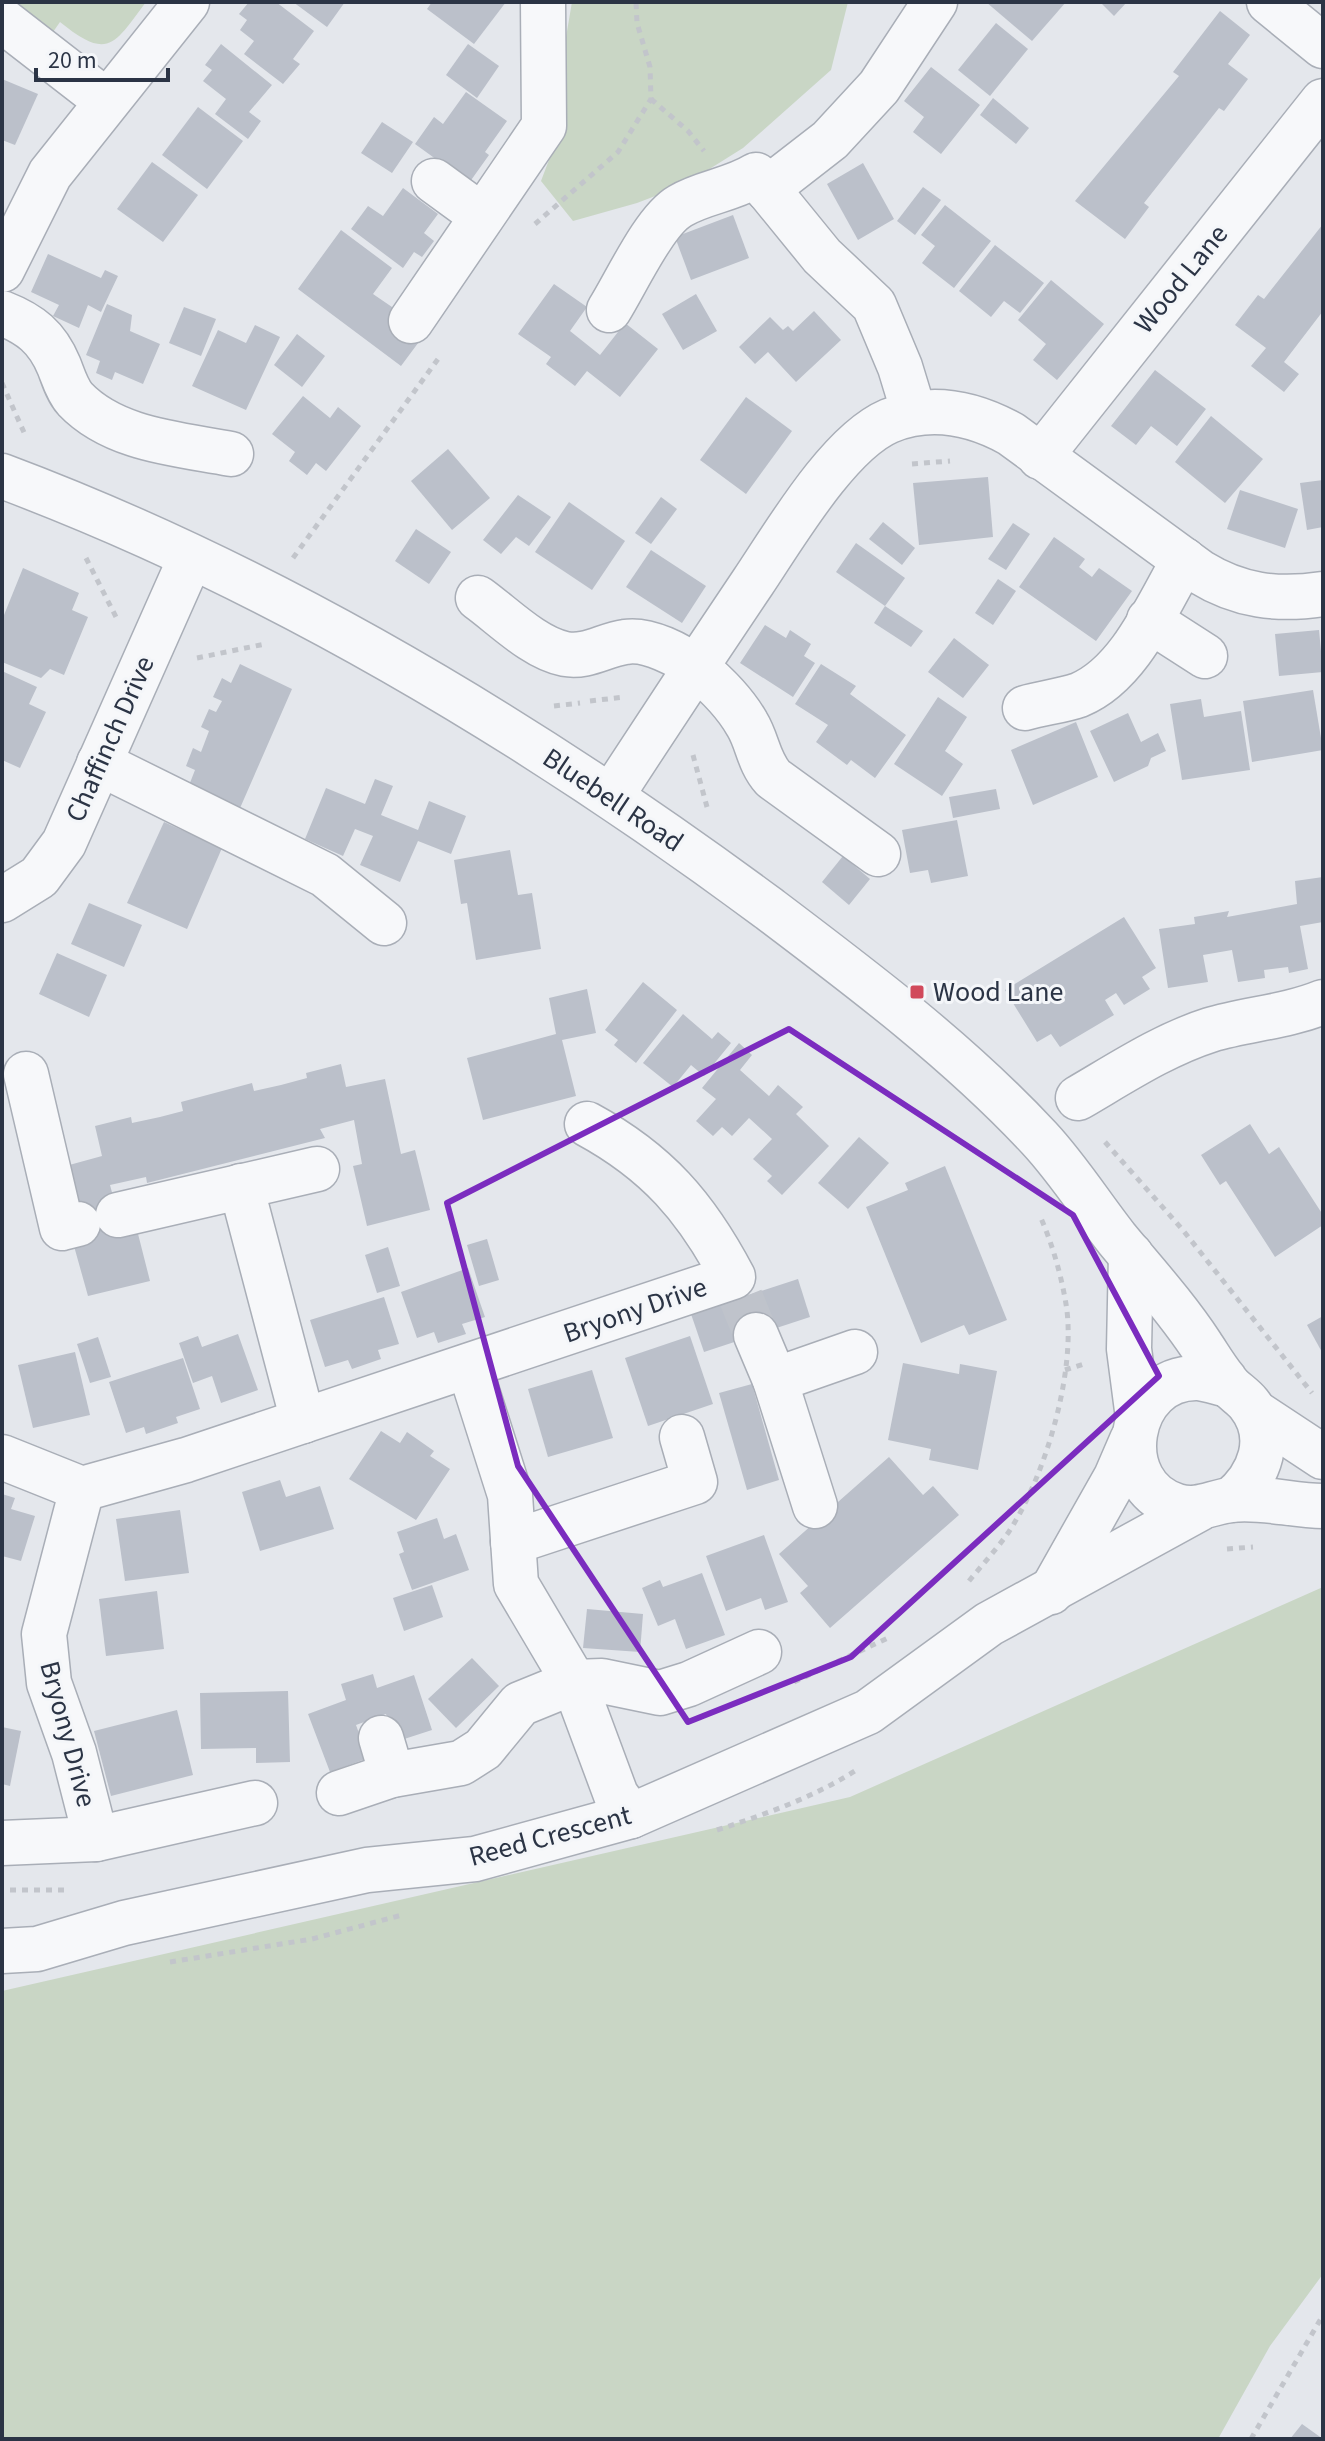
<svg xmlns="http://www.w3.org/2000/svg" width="1325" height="2441" viewBox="0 0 1325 2441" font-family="'Source Sans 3',sans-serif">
<rect width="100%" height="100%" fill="#e4e7ec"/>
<g fill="#c9d6c5">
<path d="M8,2H146C114,45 108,61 60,22L53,32Z"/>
<polygon points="572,2 848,2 831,70 743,148 684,185 637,203 573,221 541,181 555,144 559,78"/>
<polygon points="1323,1587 1323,2274 1270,2346 1218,2439 2,2439 2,1991 850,1797"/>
</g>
<g fill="#bbc0ca">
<polygon points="249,2 276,2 314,31 293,59 300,64 283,84 244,54 254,41 240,30 247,20 239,14"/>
<polygon points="293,2 345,2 327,27"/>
<polygon points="432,2 506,2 474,44 427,9"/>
<polygon points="986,2 1066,2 1032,41"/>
<polygon points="1100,2 1127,2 1114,16"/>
<polygon points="1220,11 1250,35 1228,64 1248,79 1224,111 1219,108 1144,203 1149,207 1125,239 1075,201 1179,76 1173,72"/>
<polygon points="996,23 1028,49 990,96 958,70"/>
<polygon points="221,44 272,85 249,112 261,121 248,139 215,114 226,99 203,81 212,70 205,65"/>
<polygon points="468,44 499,66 477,98 446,75"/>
<polygon points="931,67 980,105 941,154 913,132 924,117 904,101"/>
<polygon points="2,79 38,94 15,145 2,140"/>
<polygon points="466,92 507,121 485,152 489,155 469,183 415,144 434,117 443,124"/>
<polygon points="993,98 1029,128 1016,144 980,115"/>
<polygon points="198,107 243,141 207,189 162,155"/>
<polygon points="382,122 413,142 392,173 361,153"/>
<polygon points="152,162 198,195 163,242 117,209"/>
<polygon points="863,163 894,219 858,240 827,184"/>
<polygon points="923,187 941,200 915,235 897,221"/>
<polygon points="403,188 438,214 424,233 434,241 422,257 414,252 403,268 351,229 368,206 383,216"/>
<polygon points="945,205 991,241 954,288 922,263 935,246 921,235"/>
<polygon points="733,215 749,258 691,280 675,237"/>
<polygon points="1323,224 1323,311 1284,362 1299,374 1284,392 1251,366 1266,348 1235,325 1258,295 1264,299"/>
<polygon points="341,230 392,268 373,294 427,331 401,366 298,289"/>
<polygon points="995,245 1044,283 1020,313 1004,301 991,317 959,291"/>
<polygon points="48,254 101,278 105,270 118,276 101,312 88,305 79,328 53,316 59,305 31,292"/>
<polygon points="1051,280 1104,324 1057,380 1033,360 1046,344 1018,320"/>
<polygon points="554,284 587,307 570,331 600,355 625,323 658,349 620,397 587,371 575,386 546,364 551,357 518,334"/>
<polygon points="696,294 717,331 683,350 662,314"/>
<polygon points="107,304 132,315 130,331 160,344 143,384 115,372 112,380 96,373 100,361 86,355"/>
<polygon points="184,307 216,319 201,356 169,343"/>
<polygon points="814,311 841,340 796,382 768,352 755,364 739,347 770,317 783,330 788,326 793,331"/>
<polygon points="255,325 280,337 246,410 192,386 218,330 246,343"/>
<polygon points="297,334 325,356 302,387 274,365"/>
<polygon points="1155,370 1206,409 1177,446 1151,426 1136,445 1111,426"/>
<polygon points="303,396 330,418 338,407 361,426 326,471 316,463 307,475 289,461 295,452 272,434"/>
<polygon points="746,397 792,431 746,494 700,460"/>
<polygon points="1211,416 1263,459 1225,503 1175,462"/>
<polygon points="448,449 490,498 452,530 411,481"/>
<polygon points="988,477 993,537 919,545 913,483"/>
<polygon points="1323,480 1323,527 1307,530 1300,483"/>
<polygon points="1240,490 1298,509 1285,548 1227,529"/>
<polygon points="518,495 551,517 529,546 516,537 501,554 483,540"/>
<polygon points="661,497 677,509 651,544 635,533"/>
<polygon points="569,502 625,541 592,590 535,552"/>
<polygon points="883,522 915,548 902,565 869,539"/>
<polygon points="1013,523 1030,534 1006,570 988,559"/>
<polygon points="416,529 451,552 429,584 395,561"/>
<polygon points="1054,537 1085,559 1079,567 1092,577 1099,568 1132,591 1096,641 1019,587"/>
<polygon points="856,543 905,578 885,606 836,572"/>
<polygon points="651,550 706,586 682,623 626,587"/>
<polygon points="23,568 79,593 72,610 88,617 64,675 50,669 41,678 2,662 2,620"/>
<polygon points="998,579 1016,591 993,625 975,613"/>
<polygon points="885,606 923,631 911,647 874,623"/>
<polygon points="765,625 786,638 790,630 811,644 804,656 815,663 793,697 740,663"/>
<polygon points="1319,630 1323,672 1279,676 1275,634"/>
<polygon points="954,638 989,665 963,698 928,672"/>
<polygon points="240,664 292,689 237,815 186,793 195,770 186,766 193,748 201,752 209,731 201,727 209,709 216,712 222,701 213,697 222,678 231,683"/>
<polygon points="821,664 856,686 850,694 906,735 875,778 851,760 847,765 816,742 828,725 795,704"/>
<polygon points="2,671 37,687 29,704 46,712 20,768 2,760"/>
<polygon points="1313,690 1323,750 1252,762 1243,701"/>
<polygon points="938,697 967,717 945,751 963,764 942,796 894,764"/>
<polygon points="1201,699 1204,717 1241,711 1250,770 1182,780 1170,704"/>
<polygon points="1128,713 1141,742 1158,733 1166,751 1151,758 1148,766 1114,782 1090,731"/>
<polygon points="1076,722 1098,777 1033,805 1011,750"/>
<polygon points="375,779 393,786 381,815 418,830 429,801 466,816 451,854 418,841 400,882 360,865 373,836 355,829 343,856 305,839 326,788 365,804"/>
<polygon points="996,789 1000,809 953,818 949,797"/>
<polygon points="957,820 968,876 931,883 928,870 910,873 902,830"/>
<polygon points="164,822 222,848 187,929 127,903"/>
<polygon points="510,850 518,895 532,893 541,949 476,960 467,903 461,904 454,860"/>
<polygon points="843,856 870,879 849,905 822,882"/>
<polygon points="1323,877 1323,922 1300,926 1308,969 1289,973 1288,967 1264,970 1265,978 1238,982 1232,950 1203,955 1208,982 1168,988 1159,929 1195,924 1194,917 1229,911 1227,917 1297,904 1295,881"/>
<polygon points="89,903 142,925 124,967 71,944"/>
<polygon points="1124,917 1156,968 1142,977 1150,989 1124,1005 1116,993 1105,1000 1114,1015 1060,1047 1051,1034 1037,1042 1005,990"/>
<polygon points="57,953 107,975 89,1017 39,994"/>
<polygon points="643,982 677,1010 636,1063 614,1045 618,1040 605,1030"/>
<polygon points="587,989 596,1033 562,1040 576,1096 483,1120 467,1058 556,1034 549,998"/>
<polygon points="683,1014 712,1039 718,1032 731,1043 704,1076 691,1065 673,1087 643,1063"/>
<polygon points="739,1043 752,1055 740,1070 769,1096 778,1085 803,1107 796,1114 829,1146 782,1195 767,1181 772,1176 753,1159 772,1139 749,1118 732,1136 722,1127 713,1136 696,1121 716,1099 702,1088"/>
<polygon points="341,1064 346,1087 385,1079 401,1154 415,1150 430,1210 367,1226 353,1166 362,1164 354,1120 320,1129 325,1138 147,1183 146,1177 110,1185 121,1226 135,1222 150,1281 88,1296 72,1239 62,1167 102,1156 95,1126 131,1117 132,1123 160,1117 183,1111 181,1102 252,1083 254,1091 281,1085 307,1078 306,1073"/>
<polygon points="1250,1124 1269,1154 1279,1147 1323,1215 1323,1225 1275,1257 1226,1181 1220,1185 1201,1155"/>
<polygon points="859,1137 889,1163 848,1209 818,1183"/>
<polygon points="945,1166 1007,1320 969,1335 964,1325 921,1343 866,1207 908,1190 905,1183"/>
<polygon points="487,1239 499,1280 479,1286 467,1245"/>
<polygon points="388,1247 400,1286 377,1293 365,1255"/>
<polygon points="468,1268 485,1317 462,1324 466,1334 438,1343 434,1332 417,1338 401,1292"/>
<polygon points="798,1279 810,1317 704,1352 691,1314"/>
<polygon points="384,1297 399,1344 378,1350 381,1359 352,1369 348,1360 325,1367 310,1320"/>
<polygon points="1323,1316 1323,1354 1307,1325"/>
<polygon points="238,1334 258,1390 221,1403 212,1376 193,1383 179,1343 198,1336 202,1347"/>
<polygon points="690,1336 713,1404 648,1426 625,1358"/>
<polygon points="98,1337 111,1377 90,1383 77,1344"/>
<polygon points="75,1352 90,1415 33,1428 18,1365"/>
<polygon points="183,1358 200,1409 176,1417 178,1423 146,1434 144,1427 126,1433 109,1382"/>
<polygon points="903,1363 959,1374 960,1364 997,1371 978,1470 929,1460 931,1449 888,1440"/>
<polygon points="592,1370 613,1438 548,1457 528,1389"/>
<polygon points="752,1384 779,1480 747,1490 719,1393"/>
<polygon points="381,1431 400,1443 407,1432 434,1451 430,1456 450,1469 416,1520 349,1479"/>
<polygon points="889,1457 923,1495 933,1486 959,1515 830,1628 800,1593 808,1586 779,1554"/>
<polygon points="280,1480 286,1497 320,1486 334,1529 260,1551 242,1492"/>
<polygon points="2,1494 15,1498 11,1509 35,1516 21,1561 2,1556"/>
<polygon points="180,1510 189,1573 125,1581 116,1519"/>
<polygon points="437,1518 444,1539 456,1534 469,1570 412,1590 399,1554 404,1552 397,1532"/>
<polygon points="764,1535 788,1602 765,1610 761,1598 726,1611 706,1556"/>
<polygon points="702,1573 725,1635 686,1649 675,1619 658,1626 642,1588 660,1580 663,1587"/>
<polygon points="432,1585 443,1617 404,1631 393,1598"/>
<polygon points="157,1591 164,1649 106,1656 99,1599"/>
<polygon points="587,1609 643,1614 640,1652 583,1648"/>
<polygon points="472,1658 499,1686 456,1728 428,1699"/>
<polygon points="373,1674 377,1688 414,1675 432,1730 395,1742 386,1714 356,1725 368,1758 330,1772 308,1714 346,1700 341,1684"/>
<polygon points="288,1691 290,1762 256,1763 256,1748 201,1749 200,1693"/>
<polygon points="177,1710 193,1775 111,1796 94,1731"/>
<polygon points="2,1727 21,1731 10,1786 2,1784"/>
<polygon points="1302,2424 1323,2439 1290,2439"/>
</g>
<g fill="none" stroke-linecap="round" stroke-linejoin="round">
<polyline stroke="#bfc3cb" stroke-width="44" stroke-dasharray="44 22" stroke-linecap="butt" points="741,1298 756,1335"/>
<g stroke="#a9aeb7" stroke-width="47">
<g id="minor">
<polyline points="1269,2 1323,46"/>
<polyline points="2,20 105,100"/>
<polyline points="434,181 482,216"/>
<polyline points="767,189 830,140 879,87 935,2"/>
<polyline points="2,270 50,174 187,2"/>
<path d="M609,310C626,283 654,221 680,206C703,192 732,190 756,175L822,256L874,305L900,367L914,413"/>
<path d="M2,313C30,324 47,337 59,366C63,376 67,390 75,399C114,440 179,444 231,454"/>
<polyline points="411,321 544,126 543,2"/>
<polyline points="1040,457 1323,101"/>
<path d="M2,476C277,579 533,734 768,908C862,979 959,1052 1039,1138C1068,1169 1091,1206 1117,1239C1146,1274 1176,1307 1201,1345C1209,1357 1216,1369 1225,1380C1231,1390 1242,1395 1249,1404C1275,1437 1260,1476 1231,1500"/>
<path d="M478,598C503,616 534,648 565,654C587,658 604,645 625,642C648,638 680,655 698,669C716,684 735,703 747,724C758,742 758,761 773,778L878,854"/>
<polyline points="1149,620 1205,656"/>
<path d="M1025,708C1042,703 1062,701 1079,695C1130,674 1158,604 1184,560"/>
<polyline points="99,763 325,875 384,923"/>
<path d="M612,795C658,724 705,653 753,582C784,536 838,443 889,421C931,404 973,413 1011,434L1200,572C1239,596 1277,601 1323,594"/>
<polyline points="2,900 39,877 64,843 191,557"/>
<polyline points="26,1074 62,1228 78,1224"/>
<path d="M1078,1098C1121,1073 1163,1045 1210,1030C1247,1019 1286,1017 1323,1002"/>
<polyline points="241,1186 303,1421"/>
<polyline points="118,1215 317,1169"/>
<polyline points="1131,1255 1129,1349 1138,1418"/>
<polyline points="756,1335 775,1380 815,1506"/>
<polyline points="469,1366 510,1495 516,1584 574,1682 616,1795 631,1816"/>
<polyline points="775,1380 855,1352"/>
<path d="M1228,1385C1219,1383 1207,1379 1198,1378C1126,1376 1109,1486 1177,1506C1198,1512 1212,1502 1231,1500C1261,1496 1293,1506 1323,1506"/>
<polyline points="1256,1413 1323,1457"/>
<path d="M2,1457L82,1489L186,1460L733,1277C696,1207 657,1162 587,1124"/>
<polyline points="82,1489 44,1634 49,1683 74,1753 96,1839"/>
<polyline points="513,1542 695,1482 682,1437"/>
<polyline points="1051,1592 1116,1477 1132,1440"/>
<polyline points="381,1738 392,1775"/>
<polyline points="339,1793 392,1775 461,1763 483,1749 520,1704 574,1682 602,1681 660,1693 689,1684 759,1652"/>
<polyline points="2,1843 96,1839 255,1803"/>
<polyline points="2,1951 37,1949 124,1923 367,1870 475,1859 631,1816 868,1712 989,1624 1199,1509"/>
</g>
</g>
<g stroke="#c2c5cb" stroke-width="5" stroke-dasharray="6 6" stroke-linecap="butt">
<polyline points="651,99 688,131 704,151"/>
<polyline points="535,224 618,152 651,99 650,67 637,23 636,2"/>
<polyline points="2,383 26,437"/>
<polyline points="912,464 950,461"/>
<polyline points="86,558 116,617"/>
<polyline points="293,558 438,359"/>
<polyline points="197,658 265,644"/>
<polyline points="590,701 624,697"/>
<polyline points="554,706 580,703"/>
<polyline points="693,755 707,807"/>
<polyline points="1105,1142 1182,1229 1312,1393"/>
<polyline points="1065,1370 1087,1363"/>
<polyline points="1227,1549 1253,1547"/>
<path d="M969,1581C982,1565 996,1550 1008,1533C1045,1478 1077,1370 1066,1304C1061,1274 1052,1243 1040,1216"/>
<polyline points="794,1682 890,1637"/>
<path d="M717,1830C766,1814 815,1797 858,1769"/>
<polyline points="10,1890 68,1890"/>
<polyline points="170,1962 312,1939 402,1915"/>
<polyline points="1251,2439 1323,2315"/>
</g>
<use href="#minor" stroke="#f7f8fa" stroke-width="44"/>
</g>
<path fill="none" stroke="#7b2cbf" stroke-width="6" stroke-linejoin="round" d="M789,1029L1073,1215L1159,1376L851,1657L688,1722L518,1466L447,1203Z"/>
<rect fill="#d1495b" stroke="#f4f6f9" stroke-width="3" x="909" y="984" width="16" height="16" rx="4"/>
<g text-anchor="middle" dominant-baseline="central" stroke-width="6" stroke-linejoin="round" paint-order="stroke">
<g font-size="28" fill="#2b3445" stroke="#f4f6f9">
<text transform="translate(1181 279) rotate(-51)">Wood Lane</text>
<text transform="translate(110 739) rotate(-66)">Chaffinch Drive</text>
<text transform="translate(613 800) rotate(34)">Bluebell Road</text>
<text transform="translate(635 1310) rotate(-19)">Bryony Drive</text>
<text transform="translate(68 1734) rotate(75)">Bryony Drive</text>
<text transform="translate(550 1836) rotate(-15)">Reed Crescent</text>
</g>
<g font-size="28" fill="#2b3445" stroke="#f4f6f9" text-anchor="start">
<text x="933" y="992">Wood Lane</text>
</g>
</g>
<rect width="1325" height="2441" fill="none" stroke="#2b3445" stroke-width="8"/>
<path d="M36 68v12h132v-12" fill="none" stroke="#2b3445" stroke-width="4"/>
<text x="48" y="68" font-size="24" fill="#2b3445" stroke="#f4f6f9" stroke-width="6" paint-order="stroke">20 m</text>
</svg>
